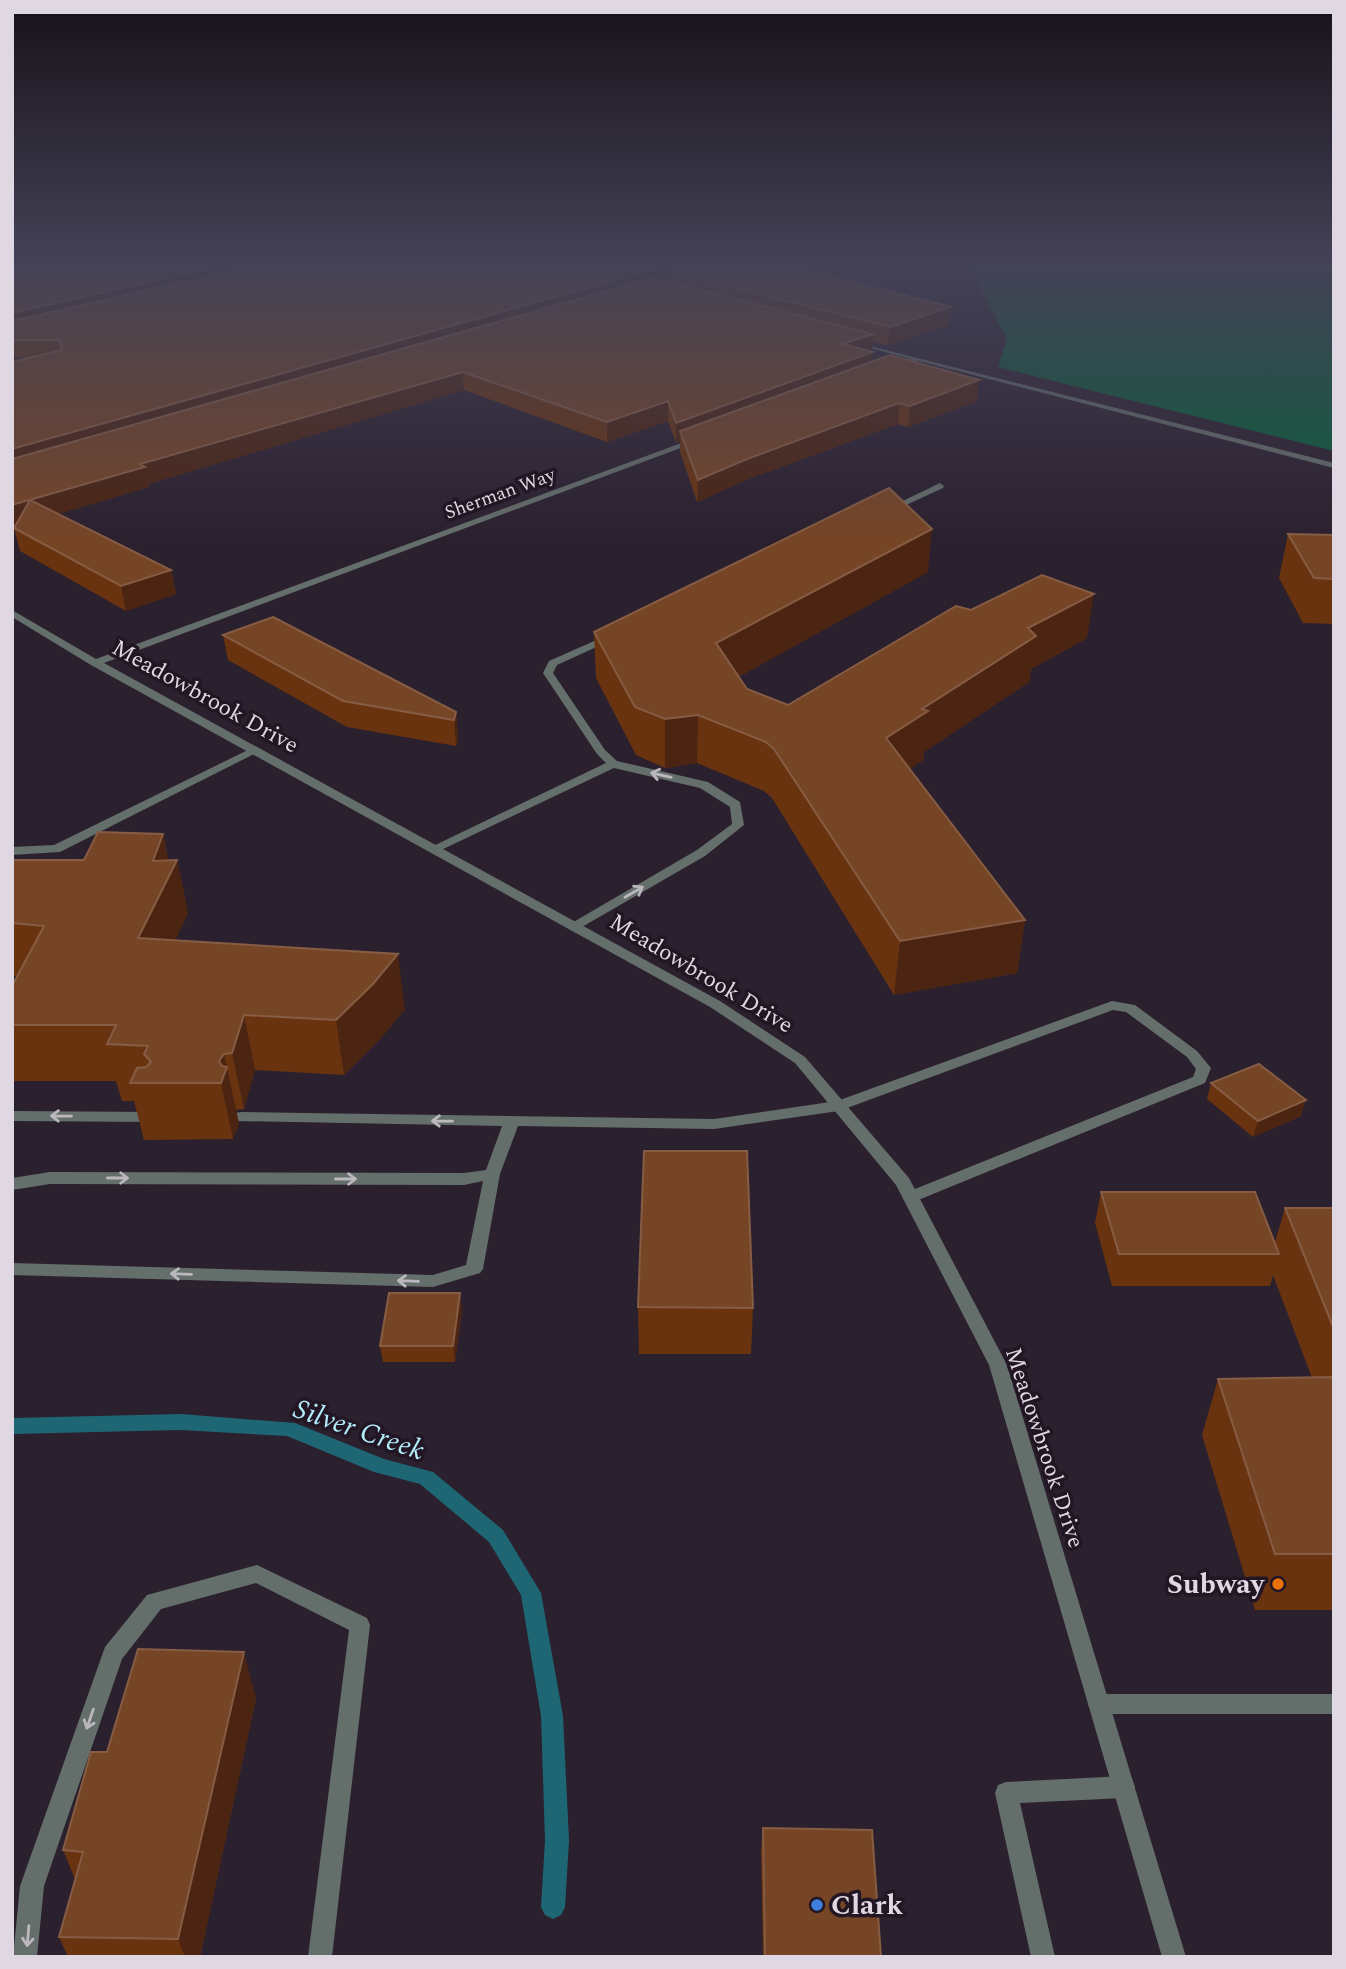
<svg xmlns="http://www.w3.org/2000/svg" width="1346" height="1969" viewBox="0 0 1346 1969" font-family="Spectral,serif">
<rect width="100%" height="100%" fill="#2b202e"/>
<polygon fill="#085e3a" points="968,264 1334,264 1334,451 998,367 1007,339"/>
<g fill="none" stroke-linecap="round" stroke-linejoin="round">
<polygon fill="#1f6675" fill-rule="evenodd" points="181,1414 295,1423 384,1459 433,1472 503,1530 541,1593 563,1716 569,1840 565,1907 561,1915 553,1919 545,1915 541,1907 545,1840 541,1716 521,1595 489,1542 420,1484 374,1472 287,1436 181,1430 12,1434 12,1418"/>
<g fill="#646e6a" fill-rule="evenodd">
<polygon points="940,483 944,486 943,488 893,511 886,509"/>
<polygon points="610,634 614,635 614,639 557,665 553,673 605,750 617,761 708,782 740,802 744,825 705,856 575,931 570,930 568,927 570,924 697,850 732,824 730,807 700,788 614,768 437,852 433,853 427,849 606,763 597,754 543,673 549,661"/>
<polygon points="254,747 258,748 258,752 60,852 12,855 12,847 54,845"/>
<polygon points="1112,1001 1135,1005 1197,1051 1211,1068 1205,1083 911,1203 905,1201 903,1197 905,1193 1193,1077 1196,1069 1187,1057 1126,1012 1113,1010 839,1111 714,1129 518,1126 500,1174 483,1269 480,1273 433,1287 12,1275 12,1263 433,1275 466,1265 483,1181 464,1185 50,1184 12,1190 12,1178 50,1172 464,1173 486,1170 502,1126 236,1121 233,1117 236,1113 241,1112 714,1119 837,1101"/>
<polygon points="12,1111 154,1112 159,1113 162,1117 159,1121 154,1122 12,1121"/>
<polygon points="257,1565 367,1618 370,1625 332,1957 308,1957 349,1630 256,1583 161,1609 122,1659 44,1886 37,1957 13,1957 20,1886 105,1647 147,1595"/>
<polygon points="1099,1694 1334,1694 1334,1714 1099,1714 1091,1711 1088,1704 1091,1697"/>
<polygon points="1124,1776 1132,1779 1135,1787 1132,1795 1124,1798 1020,1803 1055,1957 1031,1957 995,1793 998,1785 1006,1782"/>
</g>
<g fill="#646e6a" fill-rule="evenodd">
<polygon points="854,342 1334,463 1334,468 919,361 891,370 891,366 911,359 854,344"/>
<polygon points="695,438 702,440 104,663 720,1001 805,1057 909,1178 1007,1365 1186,1957 1162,1957 989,1365 896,1185 795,1063 710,1007 91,665 12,617 12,610 96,659"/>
</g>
</g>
<g fill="#693310">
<polygon points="12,264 824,264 823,275 829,276 826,264 877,264 833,277 949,325 888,346 872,342 872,351 873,362 977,401 908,427 898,424 746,480 697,502 680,452 680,441 676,443 668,421 607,442 464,390 148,484 149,487 58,514 171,570 176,594 126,611 20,551 14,528 30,358 12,358"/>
<polygon points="1288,534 1334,535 1334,624 1303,623 1279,578"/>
<polygon points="928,572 738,677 747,689 788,705 971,610 1087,638 1031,669 1029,682 924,752 923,760 909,769 1025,920 1017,973 894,995 772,798 764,791 697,763 665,768 636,755 596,678 594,632"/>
<polygon points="223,635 456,712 458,739 456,746 347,727 228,660"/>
<polygon points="163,834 168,860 177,860 188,913 175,940 405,1009 380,1039 344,1075 255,1070 244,1109 236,1110 239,1124 233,1139 144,1140 134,1101 122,1101 116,1081 12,1081 12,986 17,976 12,976 12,860 84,860"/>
<polygon points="1211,1083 1301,1116 1253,1137 1207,1099"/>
<polygon points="1101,1192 1275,1242 1285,1208 1334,1208 1334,1610 1255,1610 1202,1435 1218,1379 1312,1378 1273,1275 1270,1286 1112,1286 1095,1223"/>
<polygon points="638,1307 753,1308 751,1354 639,1354"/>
<polygon points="462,1310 455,1362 383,1362 380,1346"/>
<polygon points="256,1698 200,1957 68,1957 59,1937 75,1879 63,1850 107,1752"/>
<polygon points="763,1828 881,1957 763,1957 761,1851"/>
</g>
<g fill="#4b2412">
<polygon points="229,264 302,264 12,331 12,313"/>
<polygon points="672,264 728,264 670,272 670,281 12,470 12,449"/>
<polygon points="819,264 824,264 823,280 800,269"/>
<polygon points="831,264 877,264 830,278"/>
<polygon points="951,307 949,325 888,346 890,327"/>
<polygon points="873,334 872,351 842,344"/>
<polygon points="873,352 872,370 680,431 680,441 676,443 676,423"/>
<polygon points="463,372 464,390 148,484 149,487 12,528 12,505 140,464"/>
<polygon points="979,380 977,401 908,427 910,406"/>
<polygon points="668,401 668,421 607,442 607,422"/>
<polygon points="899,403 898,424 746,480 697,502 698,480 747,459"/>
<polygon points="932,529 928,572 715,690 716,643"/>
<polygon points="171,570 176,594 126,611 121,586"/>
<polygon points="1094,594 1087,638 1031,669 1029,682 924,752 923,760 882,788 886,738 922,709 1028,628"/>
<polygon points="456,712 458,739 456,746 454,720"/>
<polygon points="698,715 697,763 665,768 665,719"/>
<polygon points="163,834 171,872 177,860 188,913 151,992 138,938 153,861"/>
<polygon points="1025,920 1017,973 894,995 900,941"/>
<polygon points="398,954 405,1009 380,1039 344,1075 336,1020"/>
<polygon points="244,1015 255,1070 244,1109 232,1053"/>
<polygon points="224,1054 239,1124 233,1139 221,1083 219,1061"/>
<polygon points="1306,1100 1301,1116 1253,1137 1258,1121"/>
<polygon points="460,1293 462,1310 455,1362 453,1346"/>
<polygon points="244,1652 256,1698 200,1957 185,1957 178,1939"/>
</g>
<g fill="#764526" stroke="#865c44" stroke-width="2">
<polygon points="12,264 229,264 12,313"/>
<polygon points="264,264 672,264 12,449 12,362 62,350 60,340 12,340 12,321"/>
<polygon points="698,264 819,264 800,269 951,307 890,327 670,272"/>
<polygon points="653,278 873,334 842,344 873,352 676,423 668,401 607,422 463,372 140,464 145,467 12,505 12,459"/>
<polygon points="890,355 979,380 910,406 899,403 747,459 698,480 680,431"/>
<polygon points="889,488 932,529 716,643 747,689 788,705 956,606 971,610 1042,575 1094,594 1028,628 1036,636 922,709 928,711 886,738 1025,920 900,941 774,749 766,742 698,715 665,719 635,707 594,632"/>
<polygon points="30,500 171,570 121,586 14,528"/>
<polygon points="1288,534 1334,535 1334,579 1314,578"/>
<polygon points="273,617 456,712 454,720 343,701 223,635"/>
<polygon points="98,832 163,834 153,861 177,860 138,938 398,954 373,984 336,1020 244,1015 232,1053 224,1054 219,1061 222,1066 227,1067 221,1083 130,1083 137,1068 146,1067 151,1062 144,1054 148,1046 107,1044 116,1025 12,1025 12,986 44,926 12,923 12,860 84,860"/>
<polygon points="1259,1064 1306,1100 1258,1121 1211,1083"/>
<polygon points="644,1151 747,1151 753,1308 638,1307"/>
<polygon points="1101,1192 1255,1192 1279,1254 1119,1254"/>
<polygon points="1285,1208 1334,1208 1334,1329"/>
<polygon points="389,1293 460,1293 453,1346 380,1346"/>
<polygon points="1334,1377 1334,1554 1275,1554 1218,1379"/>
<polygon points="138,1649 244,1652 178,1939 59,1937 83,1852 63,1850 91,1752 107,1752"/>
<polygon points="763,1828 872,1830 881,1957 765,1957"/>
</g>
<defs><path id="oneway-shaft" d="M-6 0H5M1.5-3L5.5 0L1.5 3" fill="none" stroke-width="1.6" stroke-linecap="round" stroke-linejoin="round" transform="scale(1.75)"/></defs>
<g stroke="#bab8bd">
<use href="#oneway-shaft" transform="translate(661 775) rotate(-167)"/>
<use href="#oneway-shaft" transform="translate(634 892) rotate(-30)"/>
<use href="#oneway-shaft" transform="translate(61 1116) rotate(-179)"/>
<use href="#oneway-shaft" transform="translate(442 1121) rotate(-179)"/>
<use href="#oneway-shaft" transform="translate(118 1178)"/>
<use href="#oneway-shaft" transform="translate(346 1179)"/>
<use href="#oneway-shaft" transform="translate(181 1274) rotate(-178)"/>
<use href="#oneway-shaft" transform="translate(408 1281) rotate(-178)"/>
<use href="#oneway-shaft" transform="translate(90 1719) rotate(109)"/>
<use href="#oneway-shaft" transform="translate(28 1936) rotate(95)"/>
</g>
<linearGradient id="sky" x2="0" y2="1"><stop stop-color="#181219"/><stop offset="0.49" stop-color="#444257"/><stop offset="1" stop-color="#444257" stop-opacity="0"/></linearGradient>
<rect width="1346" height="540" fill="url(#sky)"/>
<circle fill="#e8710a" stroke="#221624" stroke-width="2.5" cx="1278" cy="1584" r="7"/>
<circle fill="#3f7fe0" stroke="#221624" stroke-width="2.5" cx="817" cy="1905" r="7"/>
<g text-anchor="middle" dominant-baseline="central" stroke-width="7" stroke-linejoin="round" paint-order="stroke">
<g font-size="19" fill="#dfd7e1" stroke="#221624">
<text transform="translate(500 494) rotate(-20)">Sherman Way</text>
</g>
<g font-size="23" fill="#dfd7e1" stroke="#221624">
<text transform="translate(205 697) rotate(29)">Meadowbrook Drive</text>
<text transform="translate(701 974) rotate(31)">Meadowbrook Drive</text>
<text transform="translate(1044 1448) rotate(72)">Meadowbrook Drive</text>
</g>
<g font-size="28" font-style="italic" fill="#b3ecf9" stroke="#221624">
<text transform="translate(359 1430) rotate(19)">Silver Creek</text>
</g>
<g font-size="28" font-weight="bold" fill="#dfd7e1" stroke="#221624" text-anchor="end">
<text x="1264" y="1584">Subway</text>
<text x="831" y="1905" text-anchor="start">Clark</text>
</g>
</g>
<rect width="1346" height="1969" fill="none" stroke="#dfd7e1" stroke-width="28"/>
</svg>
